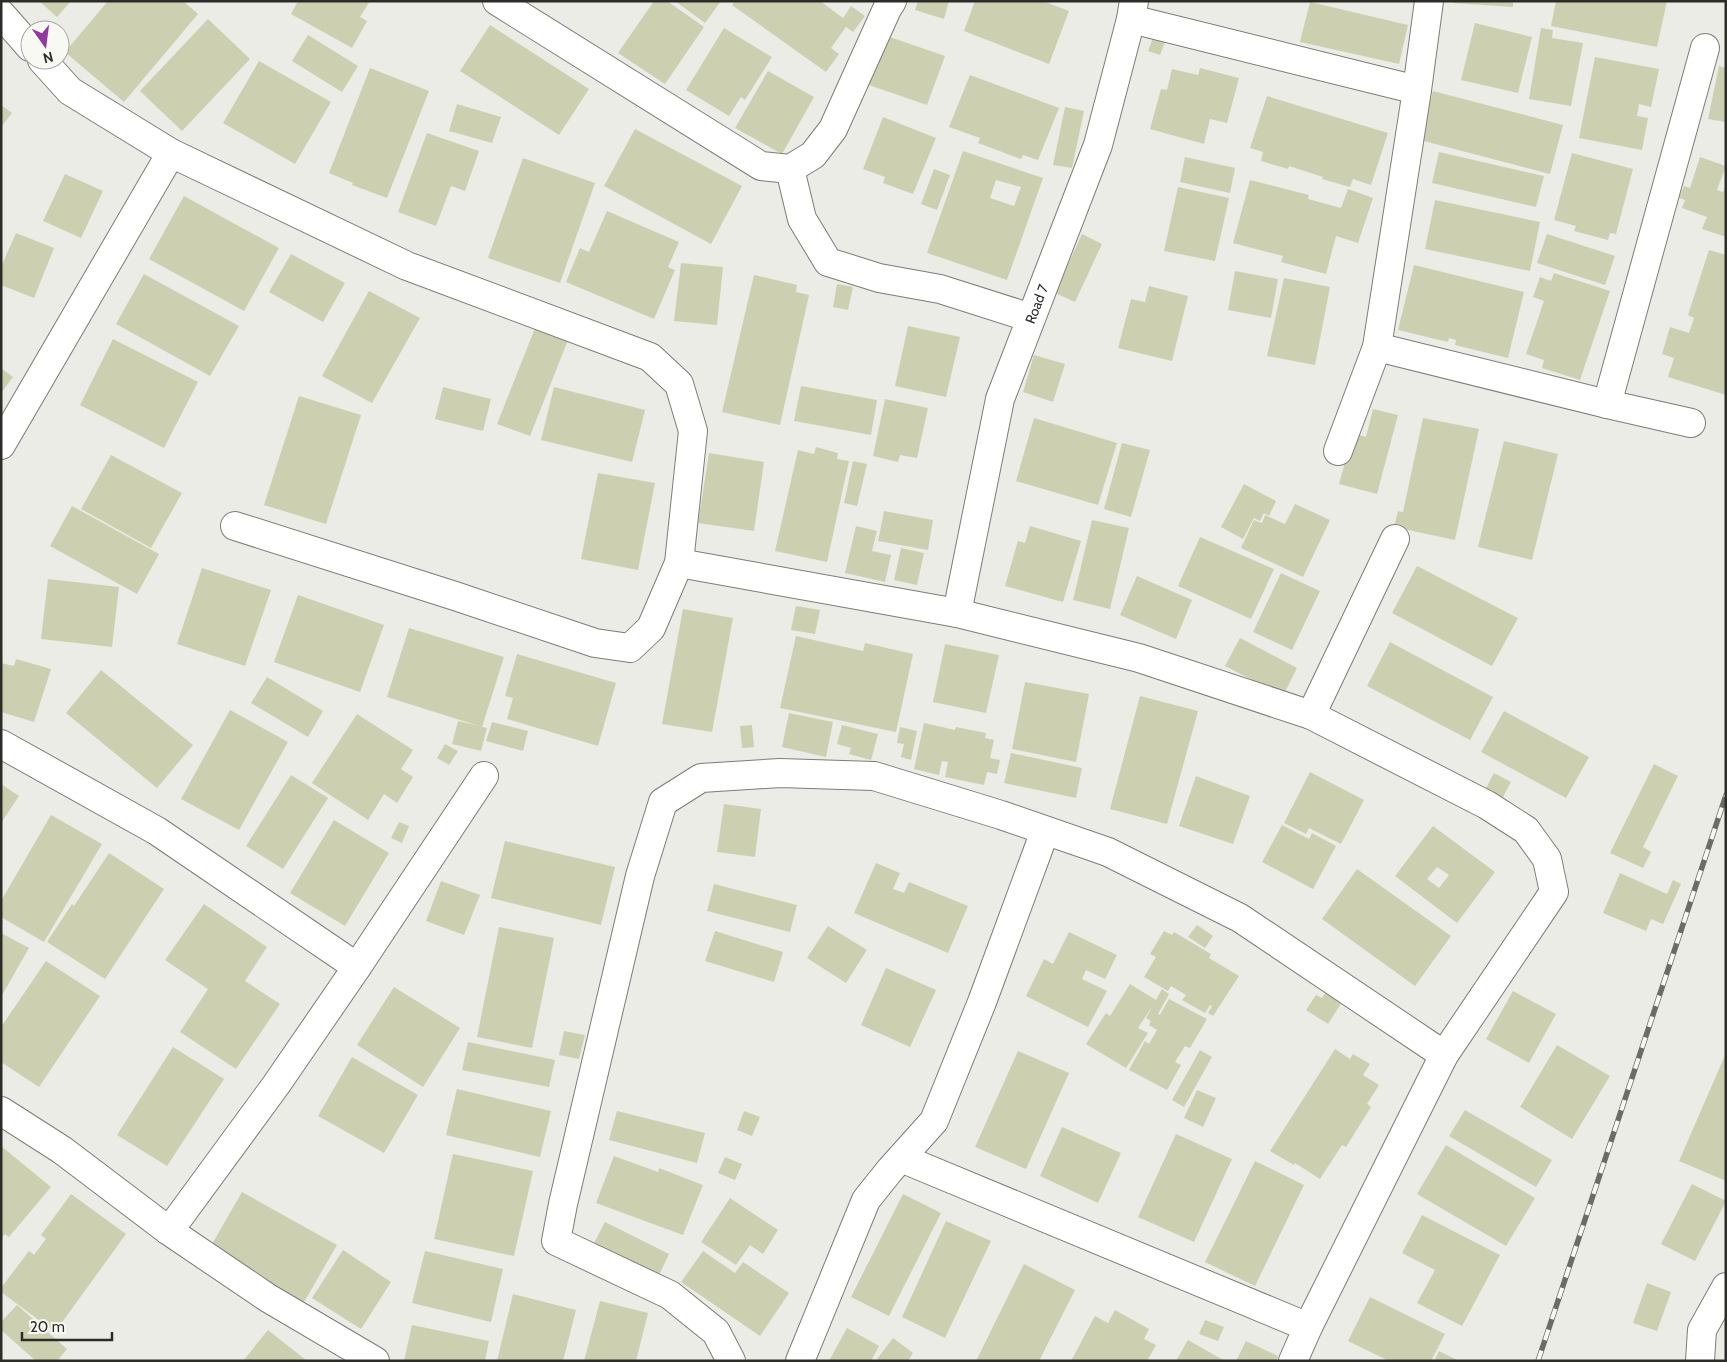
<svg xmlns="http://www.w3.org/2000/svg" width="1727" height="1362" viewBox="0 0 1727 1362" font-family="Cabin,sans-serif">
<rect width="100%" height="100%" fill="#ebece5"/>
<g fill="#cdd0b0" fill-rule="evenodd">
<polygon points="39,1 71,1 57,17"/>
<polygon points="108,1 183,1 198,14 124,102 65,52"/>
<polygon points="298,1 370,1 360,17 367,21 352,48 291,14"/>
<polygon points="654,1 667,1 704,27 665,84 618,53"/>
<polygon points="675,1 721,1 705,23"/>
<polygon points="735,1 820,1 843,18 851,6 865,16 853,32 846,27 831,48 839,54 826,72 732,5"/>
<polygon points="918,1 949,1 944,19 915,10"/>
<polygon points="975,1 1043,1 1069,11 1049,64 964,31"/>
<polygon points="1453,1 1513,1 1513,7 1453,3"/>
<polygon points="1556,1 1667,1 1657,47 1551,26"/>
<polygon points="1310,2 1408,25 1399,64 1300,42"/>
<polygon points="208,19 250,59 182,131 140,91"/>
<polygon points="1475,23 1532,37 1518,93 1461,80"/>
<polygon points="490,25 589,89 559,135 460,71"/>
<polygon points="724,28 772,57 745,100 741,97 729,116 686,90"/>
<polygon points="1541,28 1553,30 1552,38 1583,43 1571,106 1529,99"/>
<polygon points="881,34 945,56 927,105 863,83"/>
<polygon points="308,35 358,66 342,92 292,61"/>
<polygon points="1153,38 1165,42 1160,55 1148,51"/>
<polygon points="1595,57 1659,69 1651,107 1639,104 1637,116 1648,118 1642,150 1579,138"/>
<polygon points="259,61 331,102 295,164 223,123"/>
<polygon points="1719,66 1726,68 1726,122 1708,119"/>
<polygon points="370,68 429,91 387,198 352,185 353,183 329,173"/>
<polygon points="1200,68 1239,78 1227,123 1210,119 1204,144 1150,129 1161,89 1167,90 1172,69 1198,75"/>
<polygon points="768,71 814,97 782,154 735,128"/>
<polygon points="970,75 1059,108 1038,160 1023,155 1021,159 978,143 980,138 949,127"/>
<polygon points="1433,91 1563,125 1550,174 1420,140"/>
<polygon points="1267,96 1388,133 1371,185 1353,179 1350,187 1322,179 1323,177 1289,166 1288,169 1261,161 1263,152 1250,148"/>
<polygon points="457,104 501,117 492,143 449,131"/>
<polygon points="1,105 12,113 1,127"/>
<polygon points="1065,107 1084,111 1072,168 1053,165"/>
<polygon points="883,117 936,138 913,194 883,183 885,177 863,169"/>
<polygon points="635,129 742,186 711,244 604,186"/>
<polygon points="427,133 479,151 465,191 451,186 436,226 398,212"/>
<path d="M963,151L1043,178L1007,280L927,253ZM996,180L1021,187L1014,206L990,198Z"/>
<polygon points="1439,152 1544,176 1536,207 1432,183"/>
<polygon points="1572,153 1633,169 1616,234 1610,233 1608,240 1574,231 1576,226 1554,220"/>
<polygon points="1185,157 1235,168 1230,193 1180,182"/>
<polygon points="1700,157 1726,166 1717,190 1723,192 1726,185 1726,237 1702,229 1707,217 1682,208 1685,200 1679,198 1684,186 1690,188"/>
<polygon points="523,158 595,183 560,283 488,258"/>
<polygon points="934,169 950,175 937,210 921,204"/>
<polygon points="65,174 103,191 81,238 43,221"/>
<polygon points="1250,180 1309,195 1308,199 1341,208 1348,189 1373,198 1358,243 1336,236 1326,274 1281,262 1283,256 1233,243"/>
<polygon points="1178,187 1229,198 1215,261 1164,251"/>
<polygon points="184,196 279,248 244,311 149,259"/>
<polygon points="1435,200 1540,222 1530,271 1425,249"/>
<polygon points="607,211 679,242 668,267 675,270 654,319 566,282 580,248 589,252"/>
<polygon points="16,233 54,248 34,298 1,285 1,267"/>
<polygon points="1082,234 1102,244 1075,302 1055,293"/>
<polygon points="1547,234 1615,256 1605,285 1537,263"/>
<polygon points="1709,250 1726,255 1726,395 1668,377 1674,358 1662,354 1670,327 1689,333 1694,318 1688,315"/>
<polygon points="291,254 345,283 323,322 269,292"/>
<polygon points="681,263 723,267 717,325 674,321"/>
<polygon points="1414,265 1524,292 1508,358 1455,345 1456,340 1449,338 1448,342 1398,330"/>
<polygon points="1235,271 1278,279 1271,318 1228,310"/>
<polygon points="1554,273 1610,291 1580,380 1542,368 1544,360 1526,354 1544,301 1533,297 1540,277 1551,281"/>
<polygon points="144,274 239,326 210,376 116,324"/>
<polygon points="754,275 797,285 796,292 809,295 780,425 722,412"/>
<polygon points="1284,278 1330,287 1315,365 1267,356"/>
<polygon points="837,284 853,287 848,310 833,307"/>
<polygon points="1149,286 1188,296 1172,361 1118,348 1131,299 1145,302"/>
<polygon points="369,291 420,318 372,403 322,376"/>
<polygon points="537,323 570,335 530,436 497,424"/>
<polygon points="908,326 960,337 946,397 895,386"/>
<polygon points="113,339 198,382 164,448 80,405"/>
<polygon points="1034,355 1065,364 1053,402 1023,392"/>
<polygon points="1,368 13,377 1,393"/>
<polygon points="801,386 877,400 871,435 794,421"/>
<polygon points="443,387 491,399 483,431 435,419"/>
<polygon points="554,387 645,410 632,462 541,440"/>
<polygon points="299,396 361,415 326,524 264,505"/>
<polygon points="885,399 928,408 917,458 900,455 898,462 873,456"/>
<polygon points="1373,409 1398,415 1377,494 1339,484 1353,433 1366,437"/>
<polygon points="1034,418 1117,443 1098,505 1016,481"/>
<polygon points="1423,418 1479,429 1455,540 1394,527 1398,511 1403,512"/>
<polygon points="1504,441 1558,454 1532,560 1478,547"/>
<polygon points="1122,443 1150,450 1131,517 1104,509"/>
<polygon points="816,447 838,453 837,459 849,461 827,562 775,551 798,450 814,454"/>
<polygon points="709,453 764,462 754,531 698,523"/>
<polygon points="111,455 182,493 151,548 81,509"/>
<polygon points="853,461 867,464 857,506 844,503"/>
<polygon points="598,473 655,483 638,570 581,559"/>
<polygon points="1244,484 1276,501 1269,516 1264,513 1260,521 1254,518 1243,539 1221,527"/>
<polygon points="1295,504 1330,520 1303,577 1241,548 1254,520 1262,523 1265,515 1285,524"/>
<polygon points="72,506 159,554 137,594 50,546"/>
<polygon points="884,511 933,520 928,550 878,541"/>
<polygon points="1092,520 1129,528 1110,609 1073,600"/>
<polygon points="856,526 877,531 872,551 891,555 885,582 845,573"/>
<polygon points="1030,526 1081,541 1063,602 1005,586 1018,541 1025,543"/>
<polygon points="1200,537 1274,569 1251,619 1178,586"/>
<polygon points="901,548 924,553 917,585 894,580"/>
<polygon points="1417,566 1518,618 1492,666 1392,613"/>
<polygon points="202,568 271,590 245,666 177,644"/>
<polygon points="1281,573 1320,591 1292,650 1253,632"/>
<polygon points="1137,576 1192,600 1176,639 1120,615"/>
<polygon points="48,579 119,587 112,647 41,639"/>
<polygon points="298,595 384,625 360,692 274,662"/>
<polygon points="796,606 820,610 815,634 791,630"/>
<polygon points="683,609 733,618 712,732 662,724"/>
<polygon points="409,628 504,657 482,727 487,728 481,751 452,744 458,721 479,726 387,697"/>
<polygon points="796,636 863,651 865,643 913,654 896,732 780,708"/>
<polygon points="1240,638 1297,668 1283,696 1225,666"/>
<polygon points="1390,642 1493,697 1470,740 1367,686"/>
<polygon points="945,644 999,655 986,713 933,702"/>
<polygon points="517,654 616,683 598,746 507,719 513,698 505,696"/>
<polygon points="16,659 51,669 34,722 1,712 1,663 14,666"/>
<polygon points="101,670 193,745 157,788 66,713"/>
<polygon points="267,677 323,711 308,737 251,703"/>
<polygon points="1025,682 1089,694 1076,762 1012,749"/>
<polygon points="1140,696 1198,711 1167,824 1110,809"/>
<polygon points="230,710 288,742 239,830 181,799"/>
<polygon points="1504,711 1589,757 1566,798 1481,752"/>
<polygon points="789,713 833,722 826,757 782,747"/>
<polygon points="357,714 413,750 401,769 413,777 397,803 384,794 368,820 312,783"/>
<polygon points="492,722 528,731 523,751 486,741"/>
<polygon points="924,723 955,730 956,727 986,733 985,738 994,740 990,758 1000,760 997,774 987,772 984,785 945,777 948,762 942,761 939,775 914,769"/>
<polygon points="752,725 754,747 742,748 740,726"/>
<polygon points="842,725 878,734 871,760 849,754 851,748 837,744"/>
<polygon points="900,727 917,731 911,760 901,757 904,744 897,743"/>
<polygon points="445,744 458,751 449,765 437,758"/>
<polygon points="1011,753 1082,768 1076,798 1004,783"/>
<polygon points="1654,764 1678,776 1643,847 1651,852 1643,868 1610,853"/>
<polygon points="1310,772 1364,800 1341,844 1309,828 1306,834 1284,823"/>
<polygon points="1494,773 1511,782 1503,797 1486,788"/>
<polygon points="291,775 328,798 283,869 246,846"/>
<polygon points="1196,776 1250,796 1233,844 1179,826"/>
<polygon points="1,784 19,796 1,823"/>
<polygon points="724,804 761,809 755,857 717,852"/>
<polygon points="51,815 102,844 44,942 1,917 1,901"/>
<polygon points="334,820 389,853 345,926 290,893"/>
<polygon points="399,822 409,826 402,843 391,838"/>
<polygon points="1282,825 1309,839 1312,833 1336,846 1313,889 1262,862"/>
<path d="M1433,826L1495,872L1457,923L1395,876ZM1437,867L1449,875L1439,888L1427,879Z"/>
<polygon points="505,841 615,867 601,925 491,898"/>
<polygon points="109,853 164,889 105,979 47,942 72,904 74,906"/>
<polygon points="876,863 900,873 893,889 904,893 909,882 968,906 948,953 854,913"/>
<polygon points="1357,869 1451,936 1415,986 1322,919"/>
<polygon points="1620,873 1667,894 1673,880 1681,884 1663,924 1651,919 1646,931 1603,913"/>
<polygon points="441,881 480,895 464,935 426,921"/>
<polygon points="714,884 797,905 790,932 707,911"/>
<polygon points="204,904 267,947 245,981 280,1004 236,1069 180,1032 208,989 165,960"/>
<polygon points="1197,925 1213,936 1205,948 1188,937"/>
<polygon points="828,926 867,950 846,983 807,958"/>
<polygon points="499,927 554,938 532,1048 477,1037"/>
<polygon points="715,931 783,952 774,982 705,961"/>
<polygon points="1164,931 1172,935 1174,932 1211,954 1209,958 1239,976 1213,1016 1208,1013 1212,1006 1210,1005 1205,1013 1182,1000 1186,995 1171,986 1168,991 1144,977 1156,957 1150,954"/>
<polygon points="1069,932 1117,955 1105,979 1086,970 1082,979 1107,991 1088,1027 1026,996 1044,959 1053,964"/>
<polygon points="1,933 29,948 1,997"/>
<polygon points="46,961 100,996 39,1087 1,1062 1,1027"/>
<polygon points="886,968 936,990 910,1047 861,1025"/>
<polygon points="1130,984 1156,1000 1162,989 1169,994 1158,1014 1160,1015 1169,999 1207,1019 1190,1048 1185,1046 1175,1062 1181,1065 1167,1090 1129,1070 1145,1041 1149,1044 1157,1030 1149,1025 1151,1021 1146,1018 1153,1005 1138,1028 1148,1033 1126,1068 1086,1044 1106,1013 1110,1016"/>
<polygon points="394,987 460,1028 423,1087 357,1045"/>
<polygon points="1329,988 1344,999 1328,1024 1306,1010 1316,995 1322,998"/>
<polygon points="1513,991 1556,1014 1529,1063 1486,1039"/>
<polygon points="564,1031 585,1035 579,1059 559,1055"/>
<polygon points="468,1042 555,1060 549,1087 462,1070"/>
<polygon points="1557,1045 1610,1076 1572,1139 1520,1107"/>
<polygon points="173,1047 224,1079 167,1166 117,1135"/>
<polygon points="1335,1049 1350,1059 1353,1054 1370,1064 1363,1075 1379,1085 1367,1104 1371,1107 1346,1147 1342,1145 1320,1179 1295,1163 1294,1165 1270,1151"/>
<polygon points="1200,1050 1212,1057 1184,1107 1172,1100"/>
<polygon points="1018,1051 1069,1073 1026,1169 975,1147"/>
<polygon points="1726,1053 1725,1147 1726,1181 1679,1161"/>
<polygon points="352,1057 418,1095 384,1153 318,1116"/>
<polygon points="457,1089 551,1111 540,1157 446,1135"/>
<polygon points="1197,1090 1216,1098 1203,1127 1184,1118"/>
<polygon points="1465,1110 1552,1160 1536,1187 1449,1136"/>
<polygon points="617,1111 705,1133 697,1163 609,1140"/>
<polygon points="744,1111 760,1117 752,1136 737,1130"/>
<polygon points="1062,1127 1121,1153 1098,1203 1040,1176"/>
<polygon points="1176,1134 1232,1159 1194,1242 1138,1217"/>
<polygon points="1446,1145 1535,1198 1506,1246 1417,1194"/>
<polygon points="1,1146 51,1187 9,1237 5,1234 1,1239"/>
<polygon points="453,1154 533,1171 514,1256 434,1239"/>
<polygon points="614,1156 658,1172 659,1168 703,1185 683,1235 596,1203"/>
<polygon points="725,1157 742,1164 735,1180 718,1173"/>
<polygon points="1255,1161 1304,1185 1255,1286 1205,1262"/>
<polygon points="1692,1184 1726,1201 1695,1261 1661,1244"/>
<polygon points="242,1192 337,1245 303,1304 208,1251"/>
<polygon points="71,1194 126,1234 55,1332 1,1292 1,1288 29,1251 34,1255 46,1239 41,1235"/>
<polygon points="903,1194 941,1213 889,1316 851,1297"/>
<polygon points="730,1198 778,1230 763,1254 750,1245 736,1265 701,1242"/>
<polygon points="1422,1215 1500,1255 1462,1326 1417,1303 1435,1270 1402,1253"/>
<polygon points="946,1221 991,1241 945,1338 902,1317"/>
<polygon points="605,1222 669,1254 659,1275 594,1243"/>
<polygon points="343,1250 391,1282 361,1329 312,1298"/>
<polygon points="425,1251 503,1269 491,1322 412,1303"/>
<polygon points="703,1251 735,1273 743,1262 789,1293 760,1336 681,1282"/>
<polygon points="1024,1264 1075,1290 1039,1361 976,1361"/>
<polygon points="1647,1283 1671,1292 1657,1331 1633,1323"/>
<polygon points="513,1294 576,1310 563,1361 497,1361"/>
<polygon points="1370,1297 1445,1334 1431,1361 1389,1361 1348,1341"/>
<polygon points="600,1301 648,1313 636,1361 584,1361"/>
<polygon points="17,1305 67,1349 57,1361 36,1361 1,1330 1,1322"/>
<polygon points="1115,1310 1149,1329 1144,1339 1156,1345 1147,1361 1071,1361 1095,1316 1108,1323"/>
<polygon points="1205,1320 1224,1327 1218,1341 1199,1334"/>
<polygon points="412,1325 489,1341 485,1361 404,1361"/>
<polygon points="847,1328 879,1346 871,1361 829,1361"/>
<polygon points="268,1330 307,1361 243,1361"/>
<polygon points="893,1338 913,1353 908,1361 880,1361 877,1359"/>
<polygon points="1188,1340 1225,1361 1176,1361"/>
<polygon points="1246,1341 1278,1356 1276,1361 1236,1361"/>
<polygon points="1439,1351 1459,1361 1434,1361"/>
</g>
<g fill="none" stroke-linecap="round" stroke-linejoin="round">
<g stroke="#7c7d77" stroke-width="30">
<g id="minor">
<polyline points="497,1 761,166 790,169 813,155 833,129 887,9 892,1"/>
<polyline points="1,14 30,47"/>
<polyline points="1131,19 1417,90"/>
<polyline points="42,60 70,91 171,153 407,266 650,357 679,384 693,431 679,563 651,628 630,648 595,643 455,596 235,526"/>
<polyline points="790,169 802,219 828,262 879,278 940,289 1031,318"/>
<polyline points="1377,347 1607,404 1691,423"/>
<polyline points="1607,404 1705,48"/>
<polyline points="1,445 171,153"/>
<polyline points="1338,451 1377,347 1417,90 1429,1"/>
<polyline points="679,563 957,613 1139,658 1311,715 1487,805 1526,830 1547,859 1554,892 1444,1055 1308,1327 1293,1361"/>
<path id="s1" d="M957,613L1000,399L1098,145L1131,19L1134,1"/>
<polyline points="1311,715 1395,539"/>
<polyline points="1,744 157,831 357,967"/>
<polyline points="1,1111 62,1150 169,1231 268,1298 375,1361"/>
<polyline points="901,1158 1308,1327"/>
<polyline points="169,1231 276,1085 357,967 484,776"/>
<polyline points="731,1361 716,1332 670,1295 556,1241 563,1204 640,876 663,802 701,778 780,773 874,776 1001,815 1108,852 1240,918 1444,1055"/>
<polyline points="800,1361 866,1200 890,1170 934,1121 982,1002 1045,831"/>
<polyline points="1700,1361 1702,1330 1726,1287"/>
</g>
</g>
<use href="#minor" stroke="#fff" stroke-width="28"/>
<g stroke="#6b6c67" stroke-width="5.5">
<polyline id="rail" points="1538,1361 1726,795"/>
</g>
<use href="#rail" stroke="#f8f9f2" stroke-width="4" stroke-dasharray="11" stroke-linecap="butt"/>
</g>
<g text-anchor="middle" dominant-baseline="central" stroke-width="4" stroke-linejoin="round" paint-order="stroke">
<g font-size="14" fill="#2c2c29" stroke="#f8f9f2">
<text stroke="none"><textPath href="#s1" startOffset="320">Road 7</textPath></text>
</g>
</g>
<rect width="1727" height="1362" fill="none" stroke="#2c2c29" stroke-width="5"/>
<g transform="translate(45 45) rotate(166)"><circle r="24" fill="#f8f9f2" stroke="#a6a7a2"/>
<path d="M0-4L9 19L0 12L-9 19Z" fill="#9337a1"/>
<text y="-8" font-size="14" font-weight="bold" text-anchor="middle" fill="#2c2c29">N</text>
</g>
<path d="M22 1332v8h90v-8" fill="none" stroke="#2c2c29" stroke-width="2.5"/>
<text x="30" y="1332" font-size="15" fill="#2c2c29" stroke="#f8f9f2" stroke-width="4" paint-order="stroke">20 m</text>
</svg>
